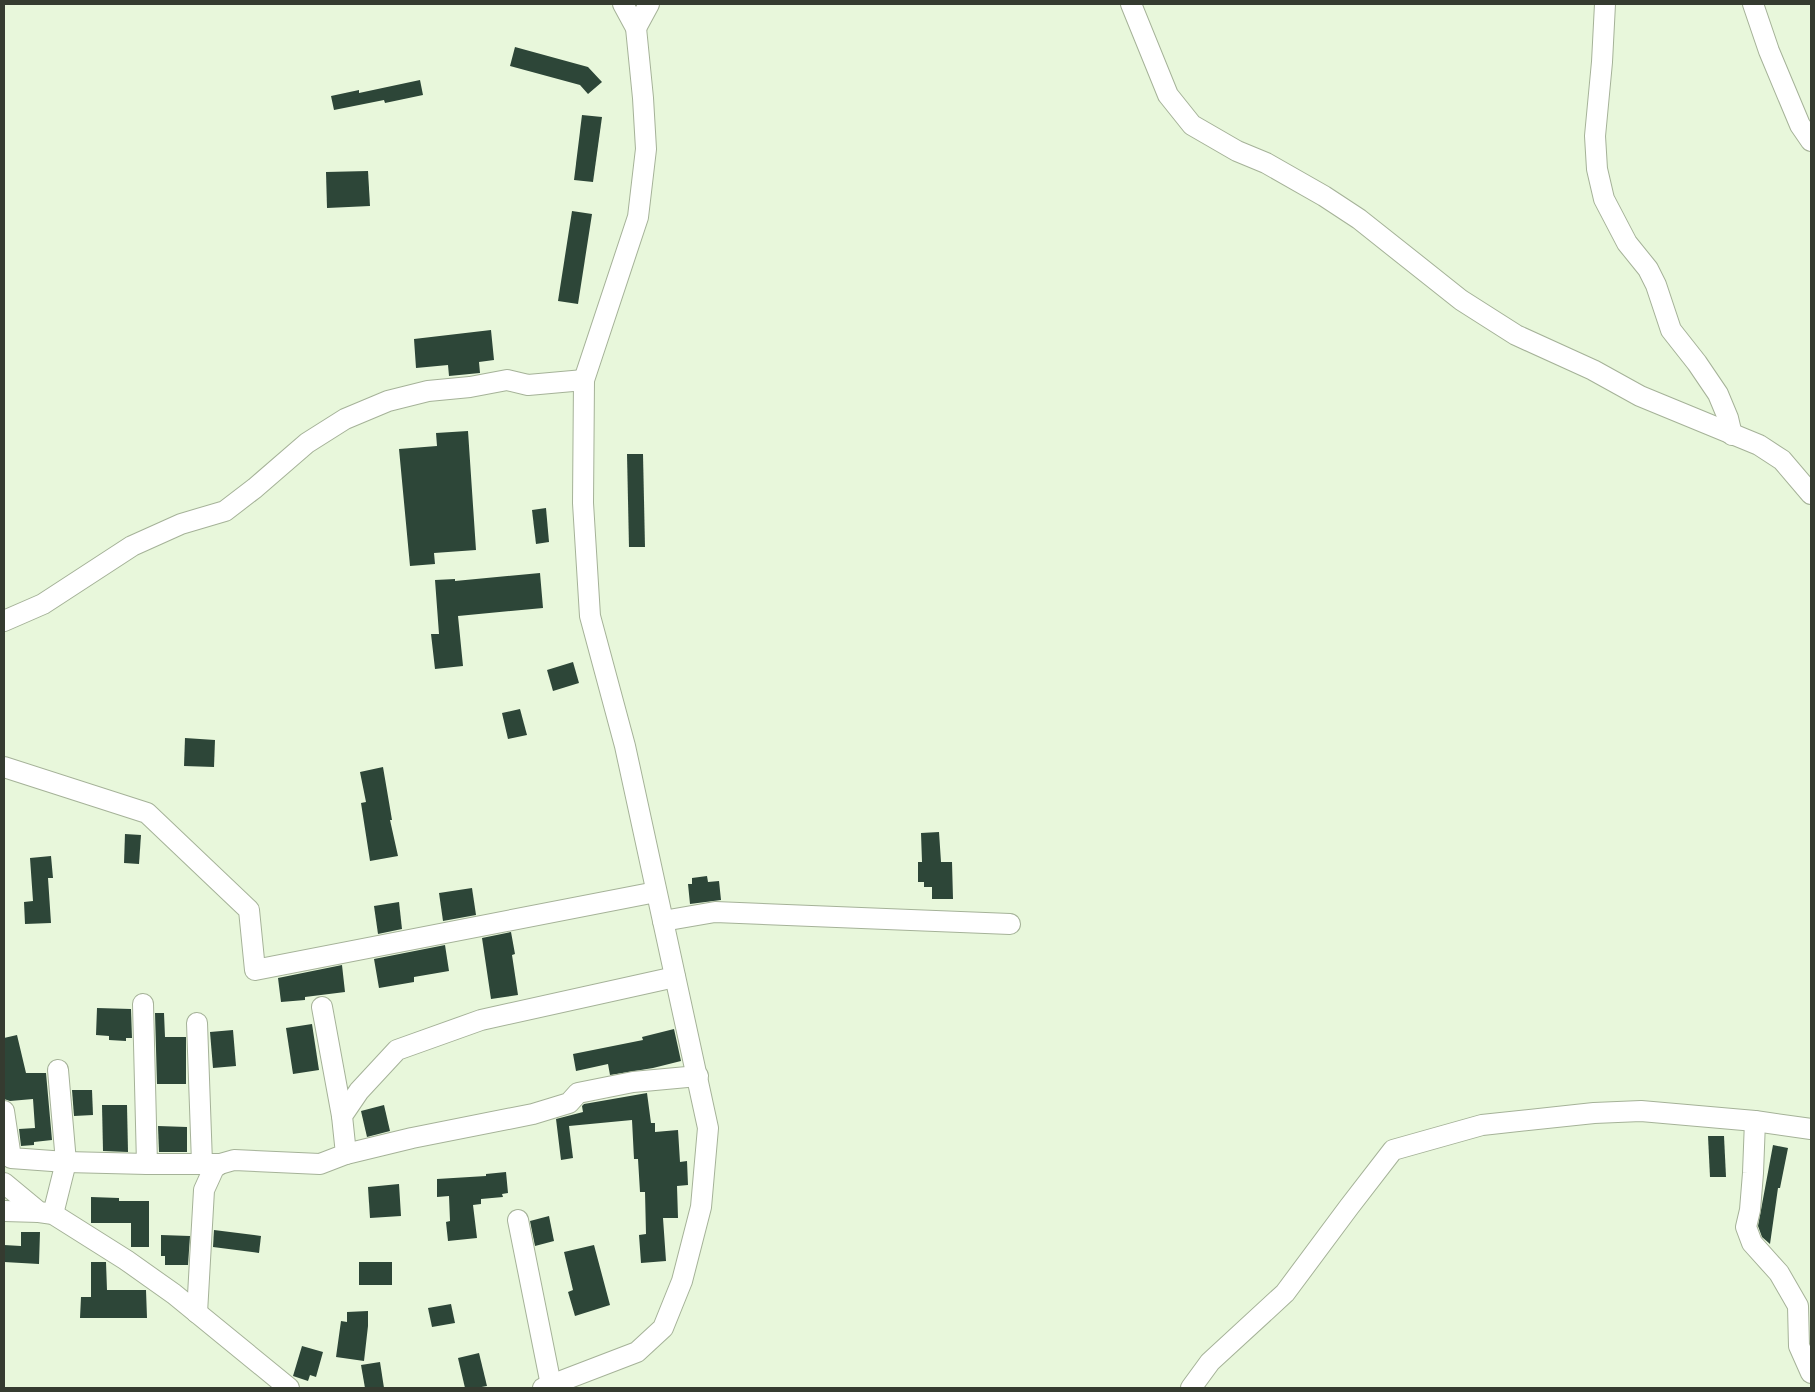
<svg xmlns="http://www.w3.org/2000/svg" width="1815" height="1392" viewBox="0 0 1815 1392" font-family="'PT Sans',sans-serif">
<rect width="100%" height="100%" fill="#e8f7db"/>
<g fill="#2d4638">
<polygon points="515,47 588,67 602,82 588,94 580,85 510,66"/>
<polygon points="420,80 423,95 385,103 384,100 334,110 331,96 359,90 359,93"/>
<polygon points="582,115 602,117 593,182 574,180"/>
<polygon points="368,171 370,206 327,208 326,172"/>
<polygon points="572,211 592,214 578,304 558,301"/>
<polygon points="491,330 494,360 479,362 480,373 449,376 448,365 416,368 414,339"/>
<polygon points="468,431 476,550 434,553 435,564 410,566 399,449 437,446 436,433"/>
<polygon points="627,454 643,454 645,547 629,547"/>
<polygon points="546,508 549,542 536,544 532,510"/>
<polygon points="540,573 543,608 458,616 463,666 435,669 431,634 439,634 435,580 455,579 455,581"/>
<polygon points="573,662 579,683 553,691 547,670"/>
<polygon points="520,709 527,735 508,739 502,713"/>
<polygon points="185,738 215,740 214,767 184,766"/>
<polygon points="383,767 392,820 390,820 398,856 370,861 361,803 366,802 360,772"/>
<polygon points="939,832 941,862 952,862 953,899 932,899 932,887 924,887 924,882 918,882 918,862 922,862 921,833"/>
<polygon points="125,834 141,835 139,864 124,863"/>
<polygon points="51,856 53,878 48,878 51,923 25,924 24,902 33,901 30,858"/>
<polygon points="707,876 708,882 719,881 721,900 690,904 688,884 692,884 692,878"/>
<polygon points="472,888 476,915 443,921 439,893"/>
<polygon points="399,902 402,929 378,934 374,906"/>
<polygon points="511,932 515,954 512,955 518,995 491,999 482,938"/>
<polygon points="445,945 449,971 414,977 414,982 379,988 374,959"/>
<polygon points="342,965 345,992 305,997 305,1000 281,1002 278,978"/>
<polygon points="97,1008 131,1009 132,1038 126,1038 126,1041 109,1040 109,1036 96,1035"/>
<polygon points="155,1013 164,1013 165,1037 186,1037 186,1084 157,1084"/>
<polygon points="312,1024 319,1070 293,1074 286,1028"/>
<polygon points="674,1029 681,1061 653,1068 610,1075 608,1064 576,1071 573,1054 643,1040 642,1037"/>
<polygon points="233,1030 236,1066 213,1068 210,1032"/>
<polygon points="17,1035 26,1073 46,1073 52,1140 34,1142 34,1145 21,1146 19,1129 35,1128 33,1099 10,1101 4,1099 4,1038"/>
<polygon points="72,1090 92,1090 93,1115 74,1116"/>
<polygon points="647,1093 651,1123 655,1123 655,1132 678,1130 680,1162 687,1161 688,1185 677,1186 678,1218 663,1218 666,1261 641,1263 639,1235 646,1234 645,1192 640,1192 638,1159 634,1159 632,1120 569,1126 573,1158 561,1160 556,1119 583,1112 582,1106 584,1104"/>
<polygon points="102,1105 127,1105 128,1152 103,1151"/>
<polygon points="384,1105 390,1131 367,1137 361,1111"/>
<polygon points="158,1126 187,1127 187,1152 159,1152"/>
<polygon points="1708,1136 1724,1136 1726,1177 1710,1177"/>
<polygon points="1773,1145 1788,1148 1780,1188 1778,1188 1770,1244 1762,1237 1758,1226"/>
<polygon points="506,1172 508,1193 502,1194 503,1197 481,1199 481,1204 473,1205 477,1238 448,1241 446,1222 450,1221 449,1196 437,1197 437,1179 486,1176 486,1174"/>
<polygon points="399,1184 401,1216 370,1218 368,1187"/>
<polygon points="91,1197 119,1198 119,1201 149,1201 149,1247 131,1247 131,1223 91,1223"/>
<polygon points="549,1216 554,1241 535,1246 530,1221"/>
<polygon points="214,1230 261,1236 259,1253 213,1247"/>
<polygon points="21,1232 40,1232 39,1264 4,1262 4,1245 21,1246"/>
<polygon points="161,1235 190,1236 188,1265 165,1265 165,1256 161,1256"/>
<polygon points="594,1245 610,1305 575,1316 568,1292 573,1290 564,1252"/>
<polygon points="91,1262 106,1262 107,1290 146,1290 147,1318 80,1318 81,1297 91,1297"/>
<rect x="359" y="1262" width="33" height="23"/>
<polygon points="451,1304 455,1323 432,1327 428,1308"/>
<polygon points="368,1311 368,1326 364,1361 336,1357 341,1321 347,1322 347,1312"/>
<polygon points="302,1346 323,1352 316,1377 310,1375 308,1381 293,1376"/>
<polygon points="479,1353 487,1386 476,1388 465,1388 458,1358"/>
<polygon points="380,1362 384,1388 365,1388 361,1365"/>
</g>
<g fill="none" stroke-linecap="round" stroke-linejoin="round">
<g stroke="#a5b298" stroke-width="22">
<g id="minor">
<polyline points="1131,4 1168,95 1192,125 1237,151 1266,163 1324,196 1359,219 1461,300 1516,335 1593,370 1640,396 1759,445 1782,460 1811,494"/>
<polyline points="1605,4 1602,62 1595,136 1597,169 1604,199 1627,243 1648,269 1656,285 1671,330 1697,363 1718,394 1728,418 1732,435"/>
<polyline points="1753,4 1769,51 1800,125 1811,141"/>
<polyline points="636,28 649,4"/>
<polyline points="4,621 43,604 132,546 181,524 225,511 255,488 307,443 345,419 388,401 428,391 470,387 507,380 528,385 584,380"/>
<polyline points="4,767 147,813 249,910 255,970 656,892"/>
<polyline points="663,921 715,912 1010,924"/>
<polyline points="143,1004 147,1164 220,1164"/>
<polyline points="322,1007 342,1116"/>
<polyline points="197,1023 202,1163"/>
<polyline points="4,1111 11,1158 66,1162 147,1164"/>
<polyline points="1755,1121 1753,1173 1750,1210 1746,1227 1752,1243 1779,1273 1798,1306 1799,1346 1811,1373"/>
<polyline points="346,1154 412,1138 533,1114 569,1103 578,1093 633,1082 698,1076"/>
<polyline points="4,1183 39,1212 53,1214 126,1260 174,1294 289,1388"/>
<polyline points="4,1211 39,1212"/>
<polyline points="53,1214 66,1162 58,1070"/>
<polyline points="518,1220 551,1385"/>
<polyline points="197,1313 204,1190 214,1168 220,1164 234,1160 320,1164 346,1154 342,1116 359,1091 397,1050 481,1020 675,977"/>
<polyline points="543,1388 637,1352 663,1328 682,1281 701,1207 708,1128 625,746 590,616 583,503 584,380 638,217 646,149 643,98 636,28 623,4"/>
<polyline points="1191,1388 1210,1362 1285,1293 1349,1207 1393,1150 1482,1125 1594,1113 1641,1111 1755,1121 1811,1129"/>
</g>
</g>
<use href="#minor" stroke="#fff" stroke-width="20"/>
</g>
<rect width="1815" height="1392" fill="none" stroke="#353b30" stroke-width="10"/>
</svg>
